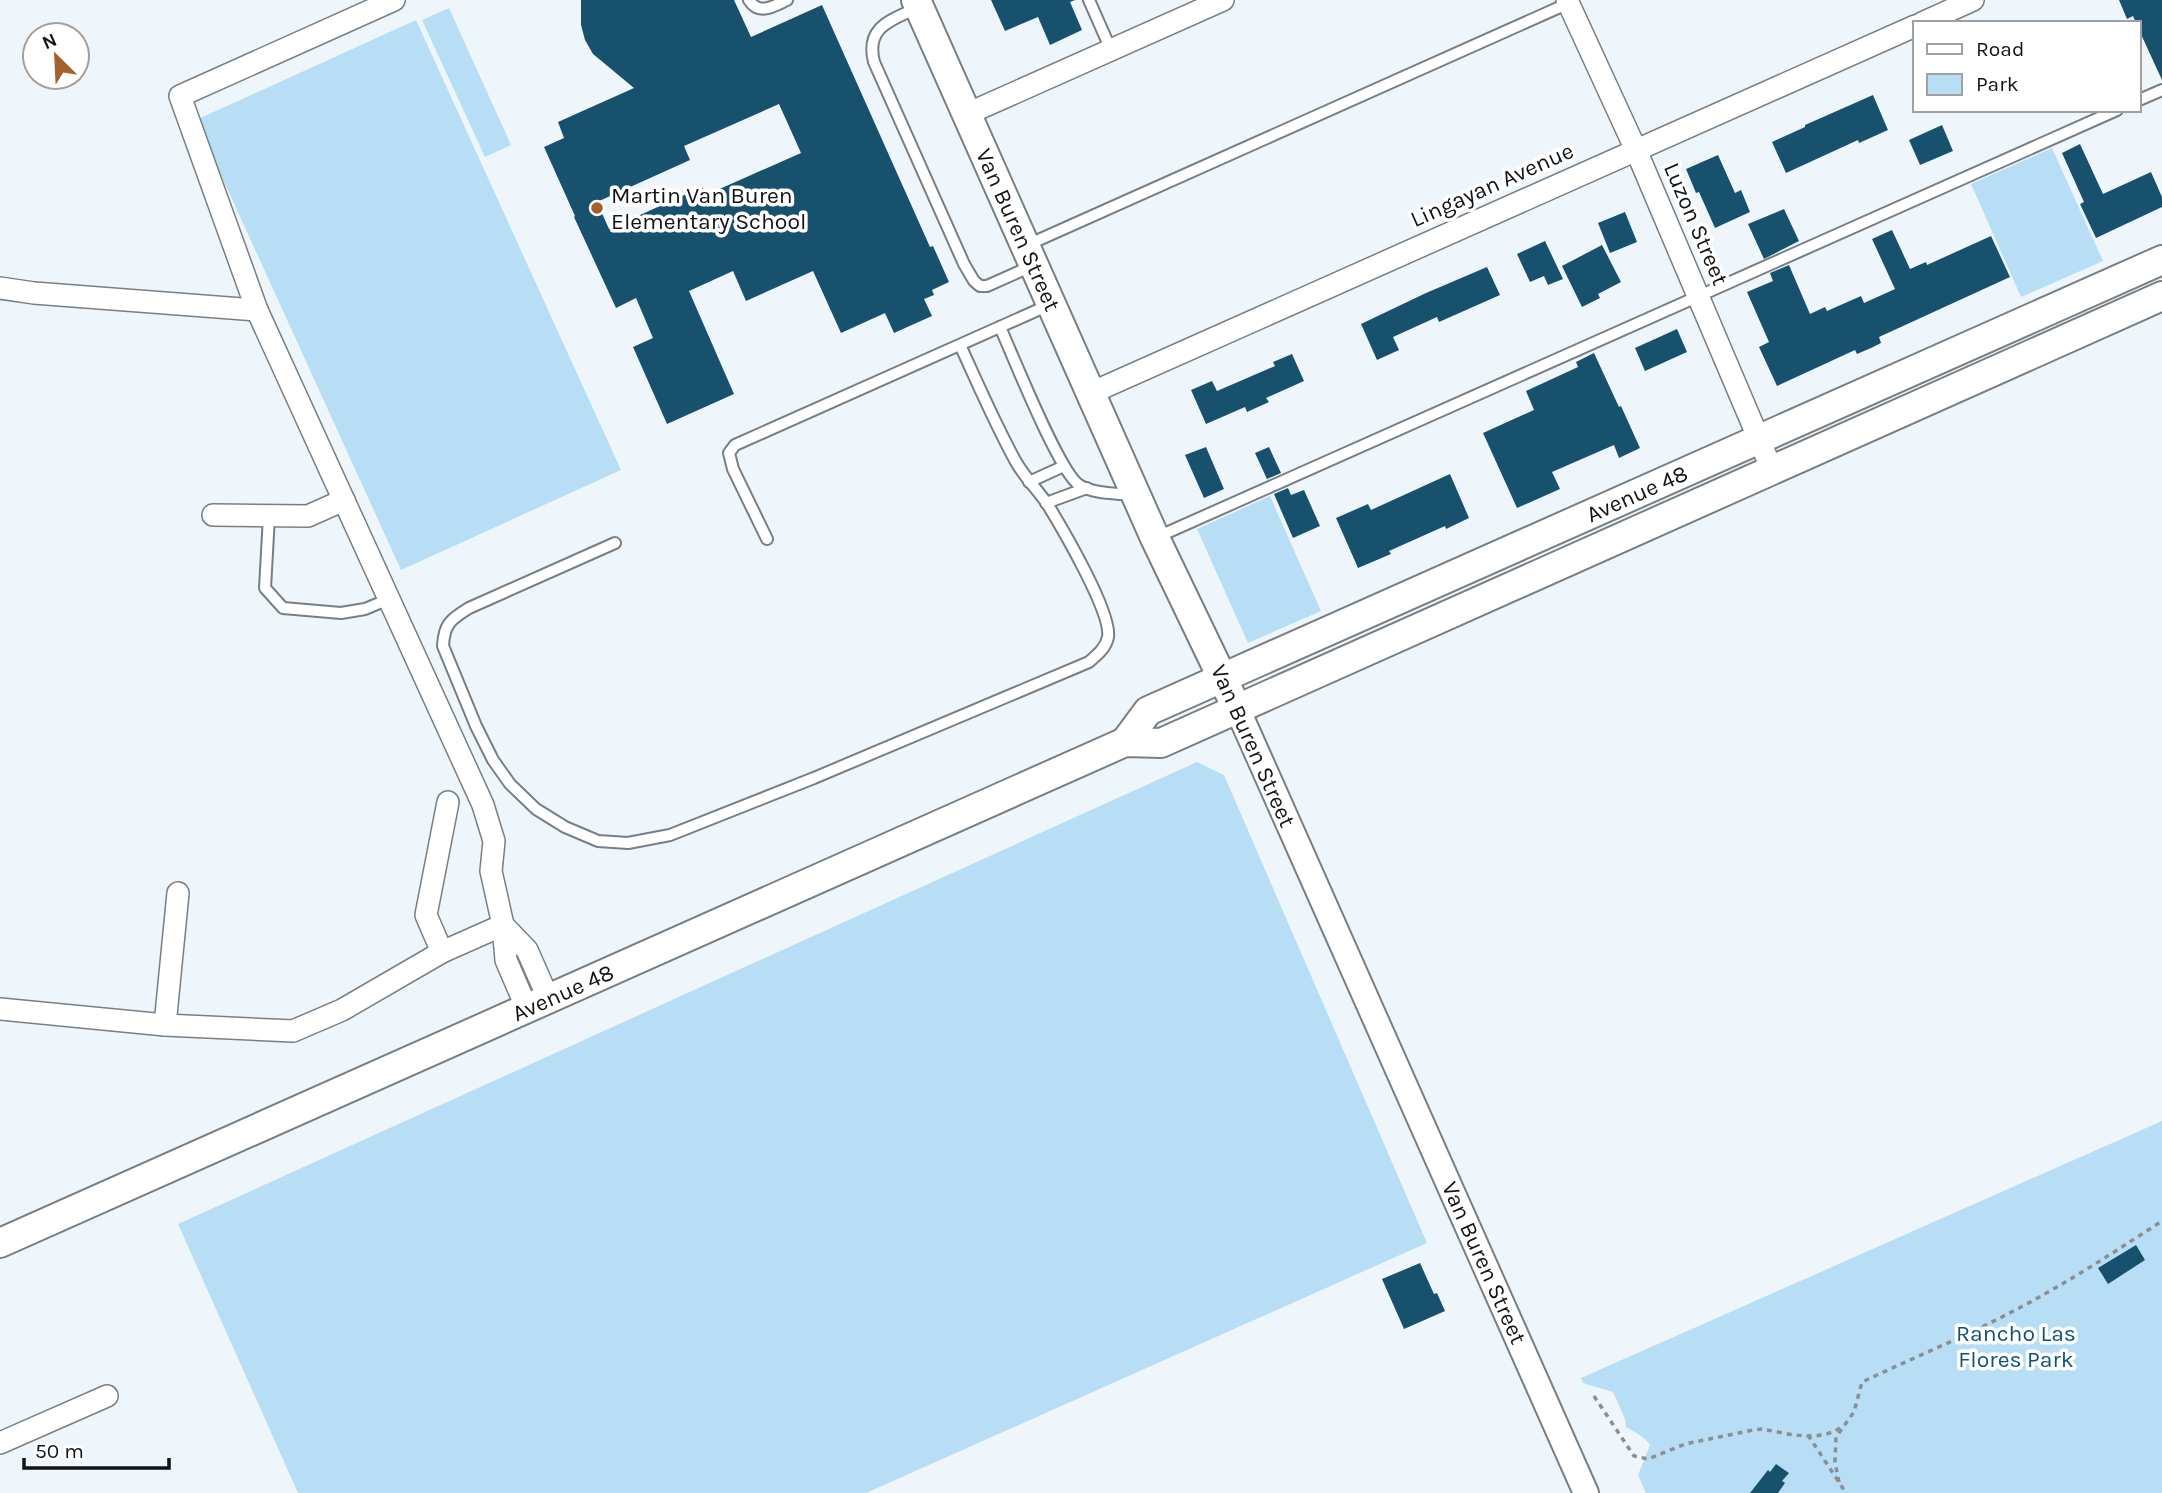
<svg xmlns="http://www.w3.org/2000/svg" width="2162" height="1493" viewBox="0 0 2162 1493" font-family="Karla,sans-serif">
<rect width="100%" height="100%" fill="#eef6fb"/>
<g fill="#b8def6">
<polygon points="449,8 511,145 485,157 422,20"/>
<polygon points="416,20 621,470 401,570 196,120"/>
<polygon points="2052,148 2103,261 2021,297 1971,184"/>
<polygon points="1270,496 1321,611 1248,643 1197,529"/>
<polygon points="1197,762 1224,775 1427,1243 866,1493 298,1493 178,1224"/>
<path d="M2162,1121V1493H1646L1638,1475L1650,1445C1644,1436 1634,1432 1626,1427L1625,1419L1613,1392L1583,1383L1581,1378Z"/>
</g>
<g fill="#18516e" fill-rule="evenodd">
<path d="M581,0H734L751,37L822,5L930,247L933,246L949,282L932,290L934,295L924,299L932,316L894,333L885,313L841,333L813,271L746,301L733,271L689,291L734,394L667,424L633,347L653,338L636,298L616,308L574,217L575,216L544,147L564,138L558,122L634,88L593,54L585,40L581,25ZM779,104L801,153L706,195L702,187L609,229L597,202L690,160L684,146Z"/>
<polygon points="991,0 1075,0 1070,2 1082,30 1050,45 1038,17 1005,31"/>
<polygon points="2119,0 2162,0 2162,80 2139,30 2139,23 2136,23 2133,16 2127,19"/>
<polygon points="1873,95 1888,130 1859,143 1858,140 1786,173 1772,142 1805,127 1805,125"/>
<polygon points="1942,125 1953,151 1920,165 1909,140"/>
<polygon points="2080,144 2103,194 2151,172 2162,197 2162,207 2096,238 2080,204 2084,202 2062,153"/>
<polygon points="1718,155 1735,193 1741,190 1750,212 1715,228 1699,192 1696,193 1686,169"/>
<polygon points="1784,209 1799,241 1764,259 1748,224"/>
<polygon points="1625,212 1637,242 1610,253 1598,223"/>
<polygon points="1892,230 1910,269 1926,262 1927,265 1991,236 2010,277 1879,337 1881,343 1871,348 1857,354 1855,350 1777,386 1759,347 1769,342 1747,292 1773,281 1770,273 1789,265 1810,314 1825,307 1827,311 1861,296 1864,303 1895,289 1872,239"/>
<polygon points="1545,241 1563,279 1548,285 1544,276 1530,282 1517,254"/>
<polygon points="1602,245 1621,282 1598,294 1600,298 1582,307 1562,266"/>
<polygon points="1487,267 1500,295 1439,322 1437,317 1393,337 1399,350 1377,360 1361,324 1426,293"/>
<polygon points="1677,329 1687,352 1645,371 1635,348"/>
<polygon points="1594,353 1619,407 1621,406 1640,448 1619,458 1614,445 1552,472 1560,489 1517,508 1483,433 1534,410 1526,391 1578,367 1576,362"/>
<polygon points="1292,354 1304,381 1266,398 1269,402 1247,412 1245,407 1206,424 1191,390 1212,381 1217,391 1275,366 1273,362"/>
<polygon points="1206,447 1224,489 1204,498 1185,455"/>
<polygon points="1269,447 1281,473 1267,479 1255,453"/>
<polygon points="1450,474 1469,518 1446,529 1445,526 1389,551 1391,554 1358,568 1336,518 1368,504 1371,510"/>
<polygon points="1288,488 1291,495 1304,490 1320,526 1293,538 1274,494"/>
<polygon points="2136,1245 2145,1260 2108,1284 2098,1268"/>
<polygon points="1420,1263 1434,1294 1437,1293 1445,1311 1404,1329 1382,1279"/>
<polygon points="1776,1464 1789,1473 1782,1481 1785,1483 1778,1493 1750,1493 1768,1470 1770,1472"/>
</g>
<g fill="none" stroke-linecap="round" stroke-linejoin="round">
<g stroke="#787f84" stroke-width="14">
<g id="service">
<path d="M749,0C759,16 774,6 787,0"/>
<polyline points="1089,0 1111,50"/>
<path d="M919,7C892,20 865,26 874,62L964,264L974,281L980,286H987L1034,265"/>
<polyline points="2139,100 2162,90"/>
<polyline points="1025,246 1569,3"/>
<path d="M1000,327C1013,356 1059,472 1079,485C1094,494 1115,493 1132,495"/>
<polyline points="1029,482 1064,466"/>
<polyline points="1046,503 1087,488"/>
<polyline points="269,516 265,588 283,608 341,613 365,609 389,599"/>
<polyline points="1155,538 2117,110"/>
<polyline points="767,539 733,469 729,453 735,445 1049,305"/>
<path d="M615,543L469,608C451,619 444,624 443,646L476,726L493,760L510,784L536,809L565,827L598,841L628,843L670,835L814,778L1089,662C1097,655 1106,648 1108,637C1112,613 1062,528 1048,505C1038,490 1025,478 1016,462C995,424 978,384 960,345"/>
</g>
</g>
<g stroke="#787f84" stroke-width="24">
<g id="minor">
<polyline points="394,0 180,96 257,310 483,805 494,841 491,871 503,925 506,960 527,1009"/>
<polyline points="1567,0 1636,150 1772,470"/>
<polyline points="1922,23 1973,0"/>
<polyline points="967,114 1223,0"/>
<polyline points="0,288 34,293 257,310"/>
<polyline points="1091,393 1915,26"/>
<polyline points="213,515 308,516 344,500"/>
<polyline points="503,925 527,950 549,1000"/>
<polyline points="442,952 426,915 448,802"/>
<polyline points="0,1009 165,1025 293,1031 342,1010 442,952 503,925"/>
<polyline points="165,1025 178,893"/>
<polyline points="0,1443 107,1396"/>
</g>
</g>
<g stroke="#787f84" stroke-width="28">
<polyline id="tertiary" points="1237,708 1586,1493"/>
</g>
<g stroke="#787f84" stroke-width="32">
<g id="secondary">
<polyline points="916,0 1155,538 1231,696"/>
<polyline points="1125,742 1148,711 2162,260"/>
<polyline points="0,1243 1125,742 1161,743 2162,296"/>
</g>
</g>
<g stroke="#898f92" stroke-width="3.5" stroke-dasharray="5 5" stroke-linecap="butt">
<path d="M1594,1396L1634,1456L1648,1459L1685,1444L1753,1430L1761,1429C1787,1433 1817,1443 1840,1428"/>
<polyline points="1808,1435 1846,1493"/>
<path d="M1839,1482L1835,1462L1836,1437L1854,1412L1862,1382C1915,1357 1969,1335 2021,1307C2070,1281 2116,1251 2162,1221"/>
</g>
<use href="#service" stroke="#fff" stroke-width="10"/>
<use href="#minor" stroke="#fff" stroke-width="21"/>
<use href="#tertiary" stroke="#fff" stroke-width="24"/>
<use href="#secondary" stroke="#fff" stroke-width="28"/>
</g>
<circle fill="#a3612e" stroke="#fff" stroke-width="2.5" cx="597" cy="208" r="7"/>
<g text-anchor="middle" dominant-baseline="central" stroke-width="7" stroke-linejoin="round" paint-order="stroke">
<g font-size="23" fill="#101214" stroke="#fff">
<text transform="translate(1492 185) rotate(-24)">Lingayan Avenue</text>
<text transform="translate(1696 224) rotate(67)">Luzon Street</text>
<text transform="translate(1018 230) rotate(66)">Van Buren Street</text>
<text transform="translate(1637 494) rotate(-24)">Avenue 48</text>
<text transform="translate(1253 746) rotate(66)">Van Buren Street</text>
<text transform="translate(563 993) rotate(-24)">Avenue 48</text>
<text transform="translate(1484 1263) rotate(66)">Van Buren Street</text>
</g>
<g font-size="23" fill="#101214" stroke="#fff" text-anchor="start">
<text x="611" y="195">Martin Van Buren<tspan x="611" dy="26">Elementary School</tspan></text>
</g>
<g font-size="23" fill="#0e5475" stroke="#fff">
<text x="2016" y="1333">Rancho Las<tspan x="2016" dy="26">Flores Park</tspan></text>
</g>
</g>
<rect x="1913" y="21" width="228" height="91" fill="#ffffff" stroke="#9fa0a1" stroke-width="2"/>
<rect x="1927" y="44" width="35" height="10" fill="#ffffff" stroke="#9fa0a1" stroke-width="2"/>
<text x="1976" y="56" font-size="21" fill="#101214">Road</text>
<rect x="1927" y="74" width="35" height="21" fill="#b8def6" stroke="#9fa0a1" stroke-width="2"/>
<text x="1976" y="91" font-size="21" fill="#101214">Park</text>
<g transform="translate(56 56) rotate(336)"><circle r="33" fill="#ffffff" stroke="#9fa0a1" stroke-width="2"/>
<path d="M0-5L12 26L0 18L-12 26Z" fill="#a3612e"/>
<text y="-10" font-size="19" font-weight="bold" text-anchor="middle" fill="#101214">N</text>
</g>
<path d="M24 1458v10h145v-10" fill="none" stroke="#101214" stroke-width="3.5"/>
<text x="35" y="1458" font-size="21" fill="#101214" stroke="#ffffff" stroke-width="5" paint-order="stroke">50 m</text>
</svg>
